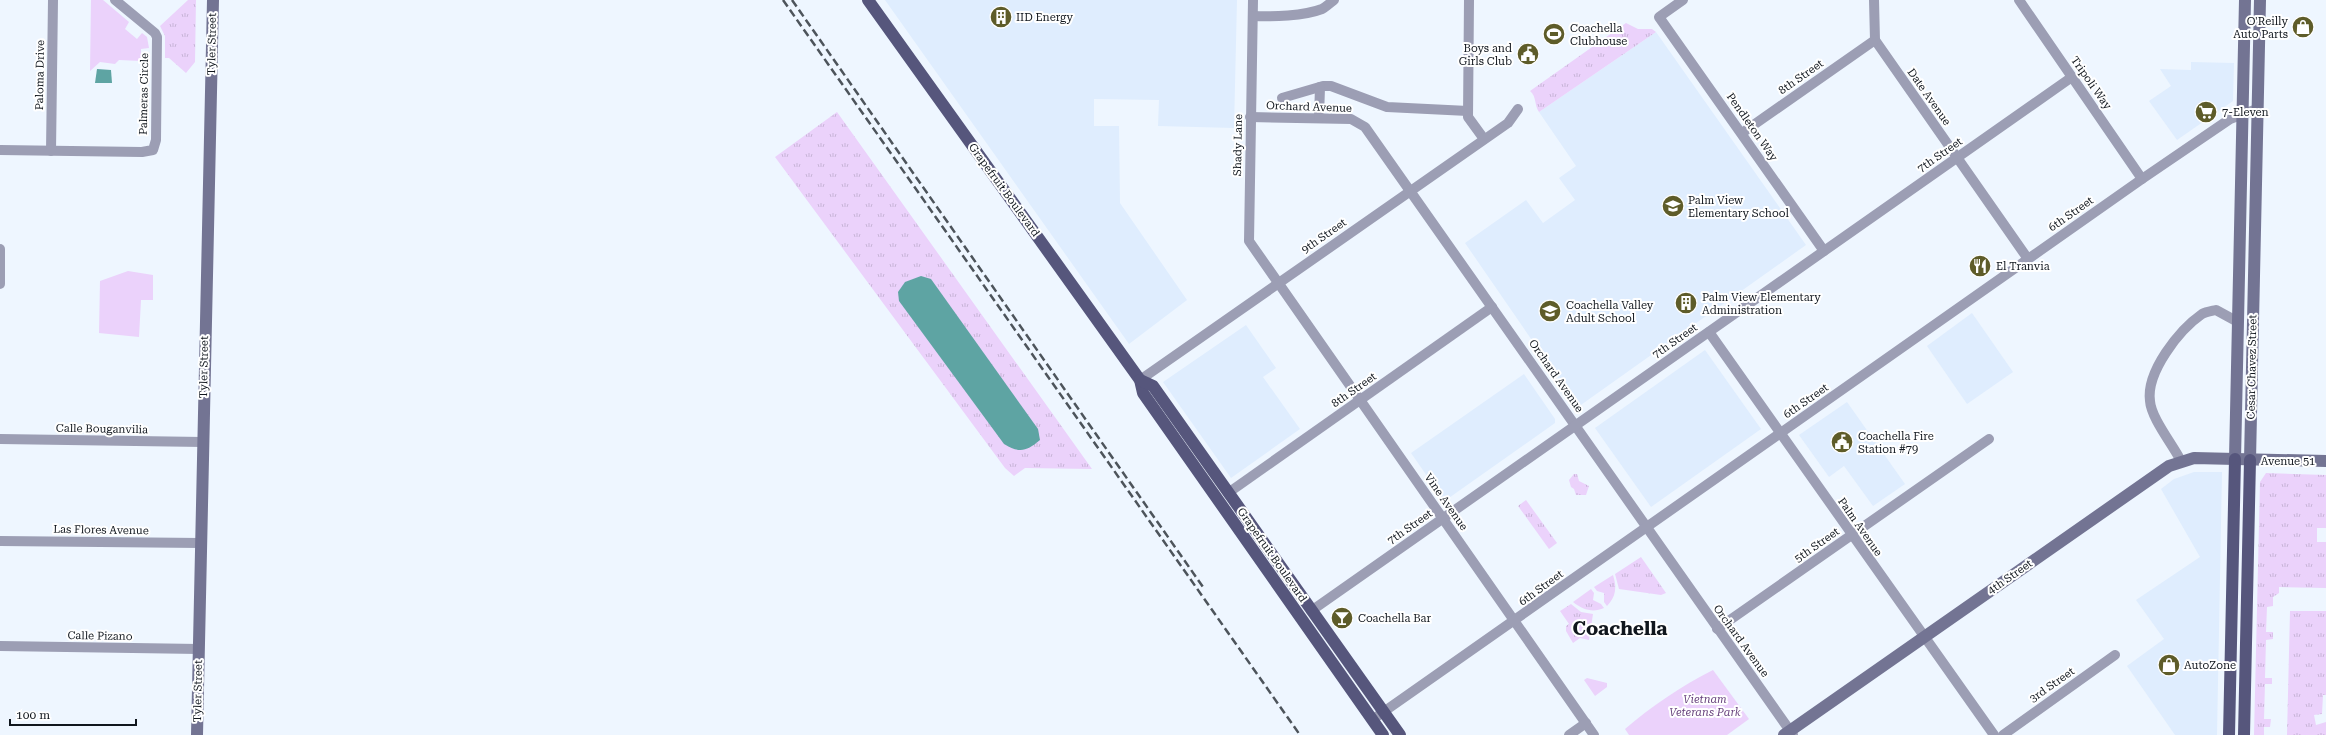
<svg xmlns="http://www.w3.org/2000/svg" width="2326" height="735" viewBox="0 0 2326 735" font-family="'Roboto Serif',serif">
<defs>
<pattern id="grass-tufts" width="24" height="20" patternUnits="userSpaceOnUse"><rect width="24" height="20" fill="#ebd2fb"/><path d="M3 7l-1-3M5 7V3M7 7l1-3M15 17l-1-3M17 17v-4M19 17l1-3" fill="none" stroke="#c8b4d7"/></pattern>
</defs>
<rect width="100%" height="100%" fill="#eef6ff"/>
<g fill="#dfedfe">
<polygon points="885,0 1237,0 1234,128 1158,126 1159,100 1094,99 1094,126 1119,126 1120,203 1187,300 1129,344"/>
<polygon points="1656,32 1806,245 1578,407 1465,243 1526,200 1543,223 1575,200 1559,178 1576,166 1539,112"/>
<polygon points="2191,62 2234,63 2233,101 2177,140 2149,101 2171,86 2160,69 2191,70"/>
<polygon points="1972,313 2013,372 1967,404 1927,346"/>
<polygon points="1246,325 1276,368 1263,377 1300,429 1231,478 1163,382"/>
<polygon points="1705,350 1761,429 1651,507 1595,428"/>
<polygon points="1524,374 1555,419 1555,423 1446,500 1443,499 1411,453"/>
<polygon points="1847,402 1905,484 1873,506 1844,466 1829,477 1799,435"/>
<polygon points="2194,472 2222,472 2217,735 2175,735 2127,666 2164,639 2136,600 2200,557 2161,489 2174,479"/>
</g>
<g fill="url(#grass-tufts)">
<polygon points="188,0 196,0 195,62 186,73 169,58 165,58 165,36 160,26"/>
<path d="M1626,23L1638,29H1652L1656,32L1539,112C1534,105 1537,97 1530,91Z"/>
<polygon points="837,112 1092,469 1025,468 1014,476 1005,468 775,157"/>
<polygon points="2266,473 2326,475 2326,528 2317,528 2317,542 2326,542 2326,588 2279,587 2279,593 2273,597 2273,606 2267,607 2266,632 2273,632 2273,639 2266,640 2265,678 2272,678 2272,684 2265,684 2264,719 2271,719 2270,727 2264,727 2264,735 2254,735 2260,482"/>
<polygon points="1574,474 1577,474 1579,481 1589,486 1586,495 1576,495 1574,489 1571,487 1569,480"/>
<polygon points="1526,500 1557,543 1549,549 1518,506"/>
<polygon points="1641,557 1666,593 1661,595 1619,589 1615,574"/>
<path d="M1613,575C1617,587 1616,597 1607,606L1604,602V593L1597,591L1594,587Z"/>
<path d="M1591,589L1594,593L1593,600L1601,604L1604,608C1593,613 1583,610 1573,602Z"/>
<polygon points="1571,604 1581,612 1593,614 1589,640 1580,638 1573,643 1566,631 1566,626 1569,624 1560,611"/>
<polygon points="2290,611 2326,611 2326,695 2323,695 2322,714 2314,715 2316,725 2326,722 2326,735 2287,735"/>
</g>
<g fill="#ebd2fb">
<polygon points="91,0 103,0 129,22 125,29 137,39 142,33 147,37 149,48 141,49 141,61 119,60 115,64 100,62 90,71"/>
<polygon points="128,271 153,275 153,300 141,300 139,337 99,333 100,281"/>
<path d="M1713,670L1749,719L1727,735H1629L1625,729C1652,706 1681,686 1713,670Z"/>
<polygon points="1587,678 1607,683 1607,687 1595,696 1584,680"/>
</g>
<g fill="#5ea4a3">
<polygon points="97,69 111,70 112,83 95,83"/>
<path d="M921,276L931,279L1038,429L1040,440C1026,452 1019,453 1004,444L899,301L898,292L905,282Z"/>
</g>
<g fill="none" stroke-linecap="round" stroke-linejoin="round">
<g stroke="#9c9eb4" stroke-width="10">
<polyline points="1253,0 1249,241 1594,735"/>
<polyline points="1469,0 1468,117 1484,139"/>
<polyline points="1683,0 1659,17 1824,251"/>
<polyline points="1874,0 1875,40 2028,259"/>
<polyline points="2019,0 2142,179"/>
<path d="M1253,16C1272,17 1304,16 1322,9C1326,7 1330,3 1334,0"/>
<polyline points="1282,98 1323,86 1331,86 1387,107 1468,111"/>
<polyline points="1250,117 1351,119 1365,127 1793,735"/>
<polyline points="1319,118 1320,87"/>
<polyline points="1742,133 1875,40"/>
<polyline points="0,150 142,152 153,150 156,140 157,37 155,33 115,0"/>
<polyline points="51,151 53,0"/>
<polyline points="0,249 0,284"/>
<polyline points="1709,332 1994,735"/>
<polyline points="1140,380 1508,123 1518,109"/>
<polyline points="0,439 203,442"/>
<path d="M2181,461C2173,445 2151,418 2150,401C2146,372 2179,330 2202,314C2206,312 2212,311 2216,310L2238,322"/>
<polyline points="1228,493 1492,307"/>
<polyline points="0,541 201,543"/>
<polyline points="1311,611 2072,77"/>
<polyline points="1717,629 1989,439"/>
<polyline points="0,646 199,649"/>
<polyline points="1372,720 2142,179 2230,119 2257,109"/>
<polyline points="1569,735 1586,723"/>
<polyline points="2003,735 2115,655"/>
</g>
<g stroke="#737493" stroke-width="12">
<polyline points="2235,459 2245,0"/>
<polyline points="2250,460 2260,0"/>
<polyline points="197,735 213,0"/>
<polyline points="1784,735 2169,466 2194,458 2326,461"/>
</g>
<g stroke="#56567c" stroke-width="12">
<polyline points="868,0 1140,380 1143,393 1383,735"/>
<polyline points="1140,380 1153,386 1400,735"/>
<polyline points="2229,735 2235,459"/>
<polyline points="2244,735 2250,460"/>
</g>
<g stroke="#4d545b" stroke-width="2.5" stroke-dasharray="8 4" stroke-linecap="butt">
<polyline points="783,0 1300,735"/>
<polyline points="792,0 1203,587"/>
</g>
</g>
<defs>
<g id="building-disc" transform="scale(1.15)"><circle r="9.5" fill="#5e5c29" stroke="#fff"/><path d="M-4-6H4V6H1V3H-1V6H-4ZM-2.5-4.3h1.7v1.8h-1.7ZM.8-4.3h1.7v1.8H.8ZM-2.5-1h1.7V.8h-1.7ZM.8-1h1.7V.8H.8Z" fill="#fff"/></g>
<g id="shop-disc" transform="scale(1.15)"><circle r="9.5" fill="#5e5c29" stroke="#fff"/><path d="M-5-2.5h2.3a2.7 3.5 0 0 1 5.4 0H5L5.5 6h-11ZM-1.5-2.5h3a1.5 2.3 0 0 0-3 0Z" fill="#fff"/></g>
<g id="stadium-disc" transform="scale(1.15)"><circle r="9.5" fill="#5e5c29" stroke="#fff"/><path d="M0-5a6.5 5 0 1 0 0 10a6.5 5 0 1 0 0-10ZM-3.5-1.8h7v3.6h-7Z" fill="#fff"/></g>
<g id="civic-disc" transform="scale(1.15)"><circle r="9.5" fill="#5e5c29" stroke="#fff"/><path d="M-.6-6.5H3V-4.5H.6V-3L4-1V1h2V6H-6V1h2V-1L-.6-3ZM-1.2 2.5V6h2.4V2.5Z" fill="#fff"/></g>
<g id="supermarket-disc" transform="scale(1.15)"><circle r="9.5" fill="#5e5c29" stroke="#fff"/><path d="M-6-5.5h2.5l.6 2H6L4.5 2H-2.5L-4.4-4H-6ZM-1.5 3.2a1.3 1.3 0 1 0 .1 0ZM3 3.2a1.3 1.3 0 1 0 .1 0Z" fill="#fff"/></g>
<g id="school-disc" transform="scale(1.15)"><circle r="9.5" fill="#5e5c29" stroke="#fff"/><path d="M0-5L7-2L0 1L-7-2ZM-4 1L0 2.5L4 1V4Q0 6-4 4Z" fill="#fff"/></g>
<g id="restaurant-disc" transform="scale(1.15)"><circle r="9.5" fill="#5e5c29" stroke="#fff"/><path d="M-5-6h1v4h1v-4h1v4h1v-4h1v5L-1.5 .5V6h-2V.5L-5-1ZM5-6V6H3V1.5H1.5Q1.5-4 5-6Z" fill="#fff"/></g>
<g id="bar-disc" transform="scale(1.15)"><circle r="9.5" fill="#5e5c29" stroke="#fff"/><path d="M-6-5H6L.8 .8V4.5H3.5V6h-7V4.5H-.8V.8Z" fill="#fff"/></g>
</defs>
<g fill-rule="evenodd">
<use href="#building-disc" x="1001" y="17"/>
<use href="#shop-disc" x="2303" y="27"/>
<use href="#stadium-disc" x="1554" y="34"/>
<use href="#civic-disc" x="1528" y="54"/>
<use href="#supermarket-disc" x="2206" y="112"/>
<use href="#school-disc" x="1673" y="206"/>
<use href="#restaurant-disc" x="1980" y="266"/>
<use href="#building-disc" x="1686" y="303"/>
<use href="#school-disc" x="1550" y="311"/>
<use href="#civic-disc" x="1842" y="442"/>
<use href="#bar-disc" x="1342" y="618"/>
<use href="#shop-disc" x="2169" y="665"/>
</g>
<g text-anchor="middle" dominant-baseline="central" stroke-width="4" stroke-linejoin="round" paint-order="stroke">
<g font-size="11" fill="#10161d" stroke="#fff" text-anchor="start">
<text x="1016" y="17">IID Energy</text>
<text x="2288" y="21" text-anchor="end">O'Reilly<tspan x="2288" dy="13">Auto Parts</tspan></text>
<text x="1570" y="28">Coachella<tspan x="1570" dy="13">Clubhouse</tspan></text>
<text x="1512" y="48" text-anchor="end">Boys and<tspan x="1512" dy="13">Girls Club</tspan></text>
<text x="2222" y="112">7-Eleven</text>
<text x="1688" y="200">Palm View<tspan x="1688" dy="13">Elementary School</tspan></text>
<text x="1996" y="266">El Tranvia</text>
<text x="1702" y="297">Palm View Elementary<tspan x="1702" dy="13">Administration</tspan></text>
<text x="1566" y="305">Coachella Valley<tspan x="1566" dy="13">Adult School</tspan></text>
<text x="1858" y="436">Coachella Fire<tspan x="1858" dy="13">Station #79</tspan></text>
<text x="1358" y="618">Coachella Bar</text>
<text x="2184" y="665">AutoZone</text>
</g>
<g font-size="11" fill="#10161d" stroke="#fff">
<text transform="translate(212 44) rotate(-89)">Tyler Street</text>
<text transform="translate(40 75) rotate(-89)">Paloma Drive</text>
<text transform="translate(1801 77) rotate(-35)">8th Street</text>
<text transform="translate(2091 83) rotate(55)">Tripoli Way</text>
<text transform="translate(144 94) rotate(-89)">Palmeras Circle</text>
<text transform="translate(1929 97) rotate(55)">Date Avenue</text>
<text transform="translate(1309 107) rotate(2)">Orchard Avenue</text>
<text transform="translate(1752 127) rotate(55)">Pendleton Way</text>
<text transform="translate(1238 145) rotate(-89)">Shady Lane</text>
<text transform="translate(1940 155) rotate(-35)">7th Street</text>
<text transform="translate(1004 190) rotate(54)">Grapefruit Boulevard</text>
<text transform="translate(2071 214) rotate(-35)">6th Street</text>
<text transform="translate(1324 236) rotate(-35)">9th Street</text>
<text transform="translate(1675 341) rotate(-35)">7th Street</text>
<text transform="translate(204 367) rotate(-89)">Tyler Street</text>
<text transform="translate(2252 367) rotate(-89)">Cesar Chavez Street</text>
<text transform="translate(1556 376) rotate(55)">Orchard Avenue</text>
<text transform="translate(1354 390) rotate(-35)">8th Street</text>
<text transform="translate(1806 401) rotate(-35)">6th Street</text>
<text transform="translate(102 429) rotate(1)">Calle Bouganvilia</text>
<text x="2288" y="461">Avenue 51</text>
<text transform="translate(1446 502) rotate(55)">Vine Avenue</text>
<text transform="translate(1410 527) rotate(-35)">7th Street</text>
<text transform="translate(1860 527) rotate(55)">Palm Avenue</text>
<text transform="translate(101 530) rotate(1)">Las Flores Avenue</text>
<text transform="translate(1817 545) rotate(-35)">5th Street</text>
<text transform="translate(1272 555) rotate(55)">Grapefruit Boulevard</text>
<text transform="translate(2010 577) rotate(-35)">4th Street</text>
<text transform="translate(1541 588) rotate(-36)">6th Street</text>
<text transform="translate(100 636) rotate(1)">Calle Pizano</text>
<text transform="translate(1741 641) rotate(54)">Orchard Avenue</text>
<text transform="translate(2052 685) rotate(-35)">3rd Street</text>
<text transform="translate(198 691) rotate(-89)">Tyler Street</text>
</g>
<g font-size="11" font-style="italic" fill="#69447e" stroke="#fff">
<text x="1705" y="699">Vietnam<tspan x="1705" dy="13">Veterans Park</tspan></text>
</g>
<g font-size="19" font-weight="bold" fill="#10161d" stroke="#fff">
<text x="1620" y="628">Coachella</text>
</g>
</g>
<path d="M10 719v6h126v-6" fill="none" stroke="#10161d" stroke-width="2"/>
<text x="16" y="719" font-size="12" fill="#10161d" stroke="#ffffff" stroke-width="3" paint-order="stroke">100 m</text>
</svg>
